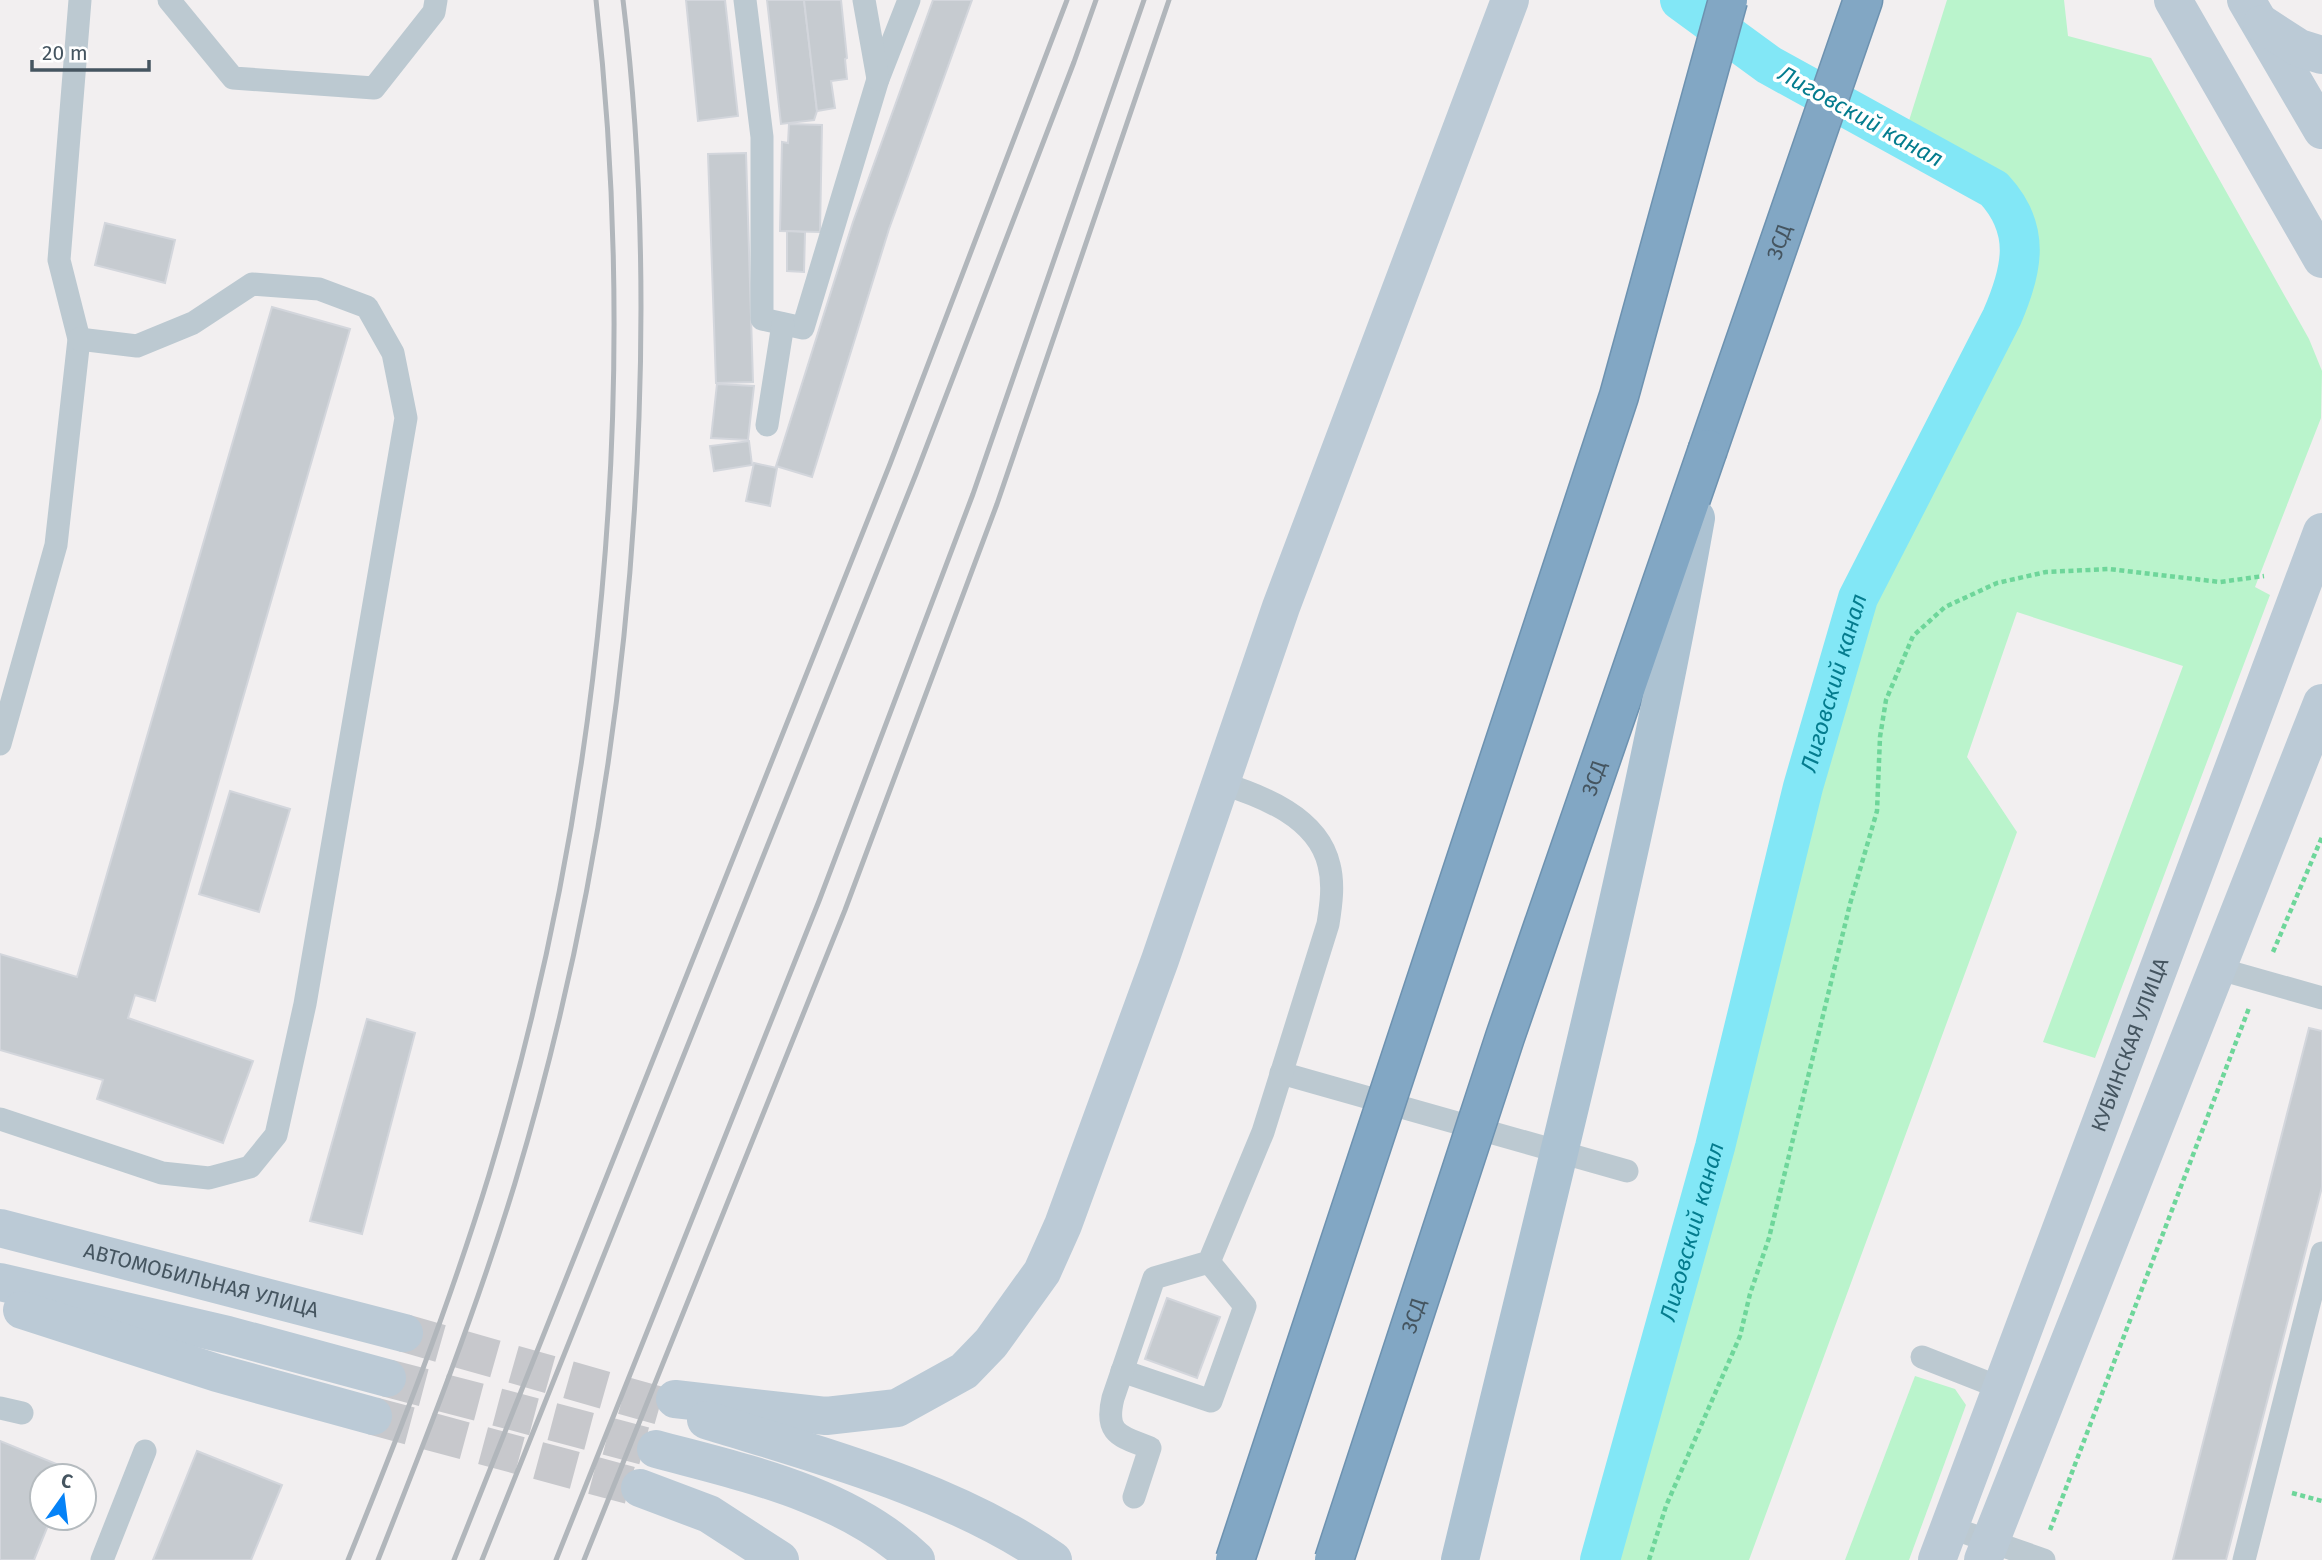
<svg xmlns="http://www.w3.org/2000/svg" width="2322" height="1560" viewBox="0 0 2322 1560" font-family="'Fira Sans',sans-serif">
<rect width="100%" height="100%" fill="#f2eff0"/>
<g fill="#baf4cc">
<polygon points="1947,0 2064,0 2068,36 2151,58 2309,339 2322,371 2321,418 2255,587 2270,595 2095,1058 2043,1042 2183,666 2017,612 1967,757 2017,832 1749,1560 1615,1560 1703,1258 1698,1251 1868,601 1958,428 2027,286 2030,257 2027,225 2018,200 1995,175 1954,156 1907,127"/>
<polygon points="1915,1376 1955,1389 1966,1405 1909,1560 1845,1560"/>
</g>
<g fill="none" stroke-linecap="round" stroke-linejoin="round">
<path stroke="#82e7f6" stroke-width="40" id="s1" d="M1600,1560L1715,1147L1803,787L1858,598L2002,317C2022,271 2032,230 1994,189L1769,65L1680,0"/>
</g>
<g fill="#c6cbd0" stroke="#d3d6dc" stroke-width="2">
<polygon points="686,0 725,0 738,116 698,121"/>
<polygon points="767,0 804,0 817,111 814,120 781,124"/>
<polygon points="804,0 841,0 847,58 845,59 847,79 831,81 835,108 817,111"/>
<polygon points="933,0 972,0 889,229 812,477 776,466 853,222"/>
<polygon points="789,124 822,125 820,232 780,231 782,142 788,143"/>
<polygon points="746,153 753,382 716,383 708,154"/>
<polygon points="105,223 175,240 165,283 95,265"/>
<polygon points="787,231 805,232 804,272 787,271"/>
<polygon points="272,307 350,329 155,1001 135,995 128,1018 253,1061 223,1143 97,1099 103,1080 0,1050 0,954 77,977"/>
<polygon points="717,384 754,386 748,440 711,438"/>
<polygon points="749,441 752,465 714,471 710,446"/>
<polygon points="754,463 777,468 770,506 746,501"/>
<polygon points="230,791 290,809 259,912 199,894"/>
<polygon points="367,1019 415,1033 362,1234 310,1221"/>
<polygon points="2309,1028 2322,1031 2322,1187 2271,1386 2226,1560 2173,1560"/>
<polygon points="1167,1298 1220,1317 1197,1378 1145,1359"/>
<polygon points="0,1441 71,1470 68,1476 42,1476 42,1518 51,1518 34,1560 0,1560"/>
<polygon points="197,1451 282,1485 251,1560 153,1560"/>
</g>
<g fill="none" stroke-linecap="round" stroke-linejoin="round">
<g stroke="#c7c8cc" stroke-width="38" stroke-dasharray="38 19" stroke-linecap="butt">
<polyline points="404,1333 671,1409"/>
<polyline points="387,1378 656,1449"/>
<polyline points="373,1416 640,1488"/>
</g>
<g stroke="#6d92b0" stroke-width="41">
<g id="highway">
<path id="s4" d="M1708,449L1863,0"/>
</g>
</g>
<g stroke="#6ed69a" stroke-width="4.5" stroke-dasharray="5 3.5" stroke-linecap="butt">
<polyline points="2273,952 2322,837"/>
<polyline points="2292,1493 2322,1501"/>
<polyline points="2050,1530 2249,1008"/>
<polyline points="1649,1560 1666,1506 1740,1336 1750,1294 1769,1238 1850,904 1877,811 1880,737 1886,700 1913,636 1945,607 1997,583 2046,572 2109,569 2220,582 2264,576"/>
</g>
<g stroke="#bcc9d1" stroke-width="23">
<polyline points="169,0 233,78 374,88 434,12 436,0"/>
<polyline points="745,0 762,137 762,319 803,328 878,79 909,0"/>
<polyline points="864,0 878,79"/>
<polyline points="767,425 783,324"/>
<polyline points="0,744 56,545 79,339 59,260 80,0"/>
<polyline points="2216,968 2322,998"/>
<polyline points="1281,1073 1627,1171"/>
<polyline points="0,1119 162,1173 209,1178 250,1167 276,1135 305,1004 406,418 393,353 367,307 319,289 252,284 193,323 137,346 79,339"/>
<polyline points="1922,1357 2001,1388"/>
<polyline points="1122,1371 1211,1401 1245,1306 1209,1262"/>
<polyline points="0,1408 22,1413"/>
<path d="M1134,1497L1150,1448C1121,1436 1104,1435 1113,1398L1154,1278L1209,1262L1263,1132L1328,924C1331,905 1334,884 1329,865C1318,817 1262,796 1221,783"/>
<polyline points="1949,1527 2044,1560"/>
<polyline points="102,1560 145,1451"/>
<polyline points="2244,1560 2322,1253"/>
</g>
<g stroke="#bbcad6" stroke-width="38">
<polyline points="2173,0 2322,259"/>
<polyline points="2246,0 2322,130"/>
<polyline points="2262,24 2299,48 2322,55"/>
<path id="s2" d="M0,1228L404,1333"/>
<polyline points="0,1282 228,1335 387,1378"/>
<polyline points="22,1310 217,1373 373,1416"/>
<polyline points="675,1399 826,1416 897,1408 964,1371 991,1343 1042,1272 1063,1225 1160,960 1281,607 1510,0"/>
<path d="M706,1420C822,1456 952,1490 1053,1560"/>
<path d="M656,1449C745,1473 847,1494 916,1560"/>
<polyline points="640,1488 709,1514 780,1560"/>
<path id="s3" d="M1937,1560L2322,532"/>
<polyline points="1983,1560 2322,703"/>
</g>
<use href="#highway" stroke="#82a7c4" stroke-width="38"/>
<g stroke="#b1b6bb" stroke-width="5">
<path d="M348,1560C399,1434 449,1306 489,1175C603,797 640,393 596,0"/>
<path d="M378,1560C427,1436 476,1311 515,1183C590,934 630,676 639,417C644,277 640,138 623,0"/>
<polyline points="454,1560 890,464 1067,0"/>
<polyline points="482,1560 916,474 1074,62 1096,0"/>
<polyline points="556,1560 819,901 973,494 1144,0"/>
<polyline points="584,1560 845,910 997,504 1169,0"/>
</g>
<g stroke="#6d92b0" stroke-width="41" stroke-linecap="butt">
<g id="highway-bridge">
<polyline points="1235,1560 1619,396 1728,0"/>
<path id="s5" d="M1334,1560L1505,1037L1708,449"/>
</g>
</g>
<path stroke="#acc2d2" stroke-width="38" d="M1460,1560C1543,1214 1634,868 1696,518"/>
<use href="#highway-bridge" stroke="#82a7c4" stroke-width="38"/>
</g>
<g text-anchor="middle" dominant-baseline="central" stroke-width="7" stroke-linejoin="round" paint-order="stroke">
<g font-size="21" fill="#455560" stroke="#fff">
<text stroke="none"><textPath href="#s4" startOffset="219">ЗСД</textPath></text>
<text stroke="none"><textPath href="#s5" startOffset="824">ЗСД</textPath></text>
<text stroke="none"><textPath href="#s3" startOffset="550">КУБИНСКАЯ УЛИЦА</textPath></text>
<text stroke="none"><textPath href="#s2" startOffset="208">АВТОМОБИЛЬНАЯ УЛИЦА</textPath></text>
<text stroke="none"><textPath href="#s5" startOffset="257">ЗСД</textPath></text>
</g>
<g font-size="23" font-style="italic" fill="#047c8e" stroke="#fff">
<text transform="translate(1861 116) rotate(29)">Лиговский канал</text>
<text stroke="none"><textPath href="#s1" startOffset="908">Лиговский канал</textPath></text>
<text stroke="none"><textPath href="#s1" startOffset="341">Лиговский канал</textPath></text>
</g>
</g>
<g transform="translate(63 1497) rotate(14)"><circle r="33" fill="#ffffff" stroke="#b5bbbf" stroke-width="2"/>
<path d="M0-5L12 26L0 18L-12 26Z" fill="#0582f7"/>
<text y="-10" font-size="19" font-weight="bold" text-anchor="middle" fill="#455560">С</text>
</g>
<path d="M32 60v10h117v-10" fill="none" stroke="#455560" stroke-width="3.5"/>
<text x="42" y="60" font-size="21" fill="#455560" stroke="#ffffff" stroke-width="5" paint-order="stroke">20 m</text>
</svg>
